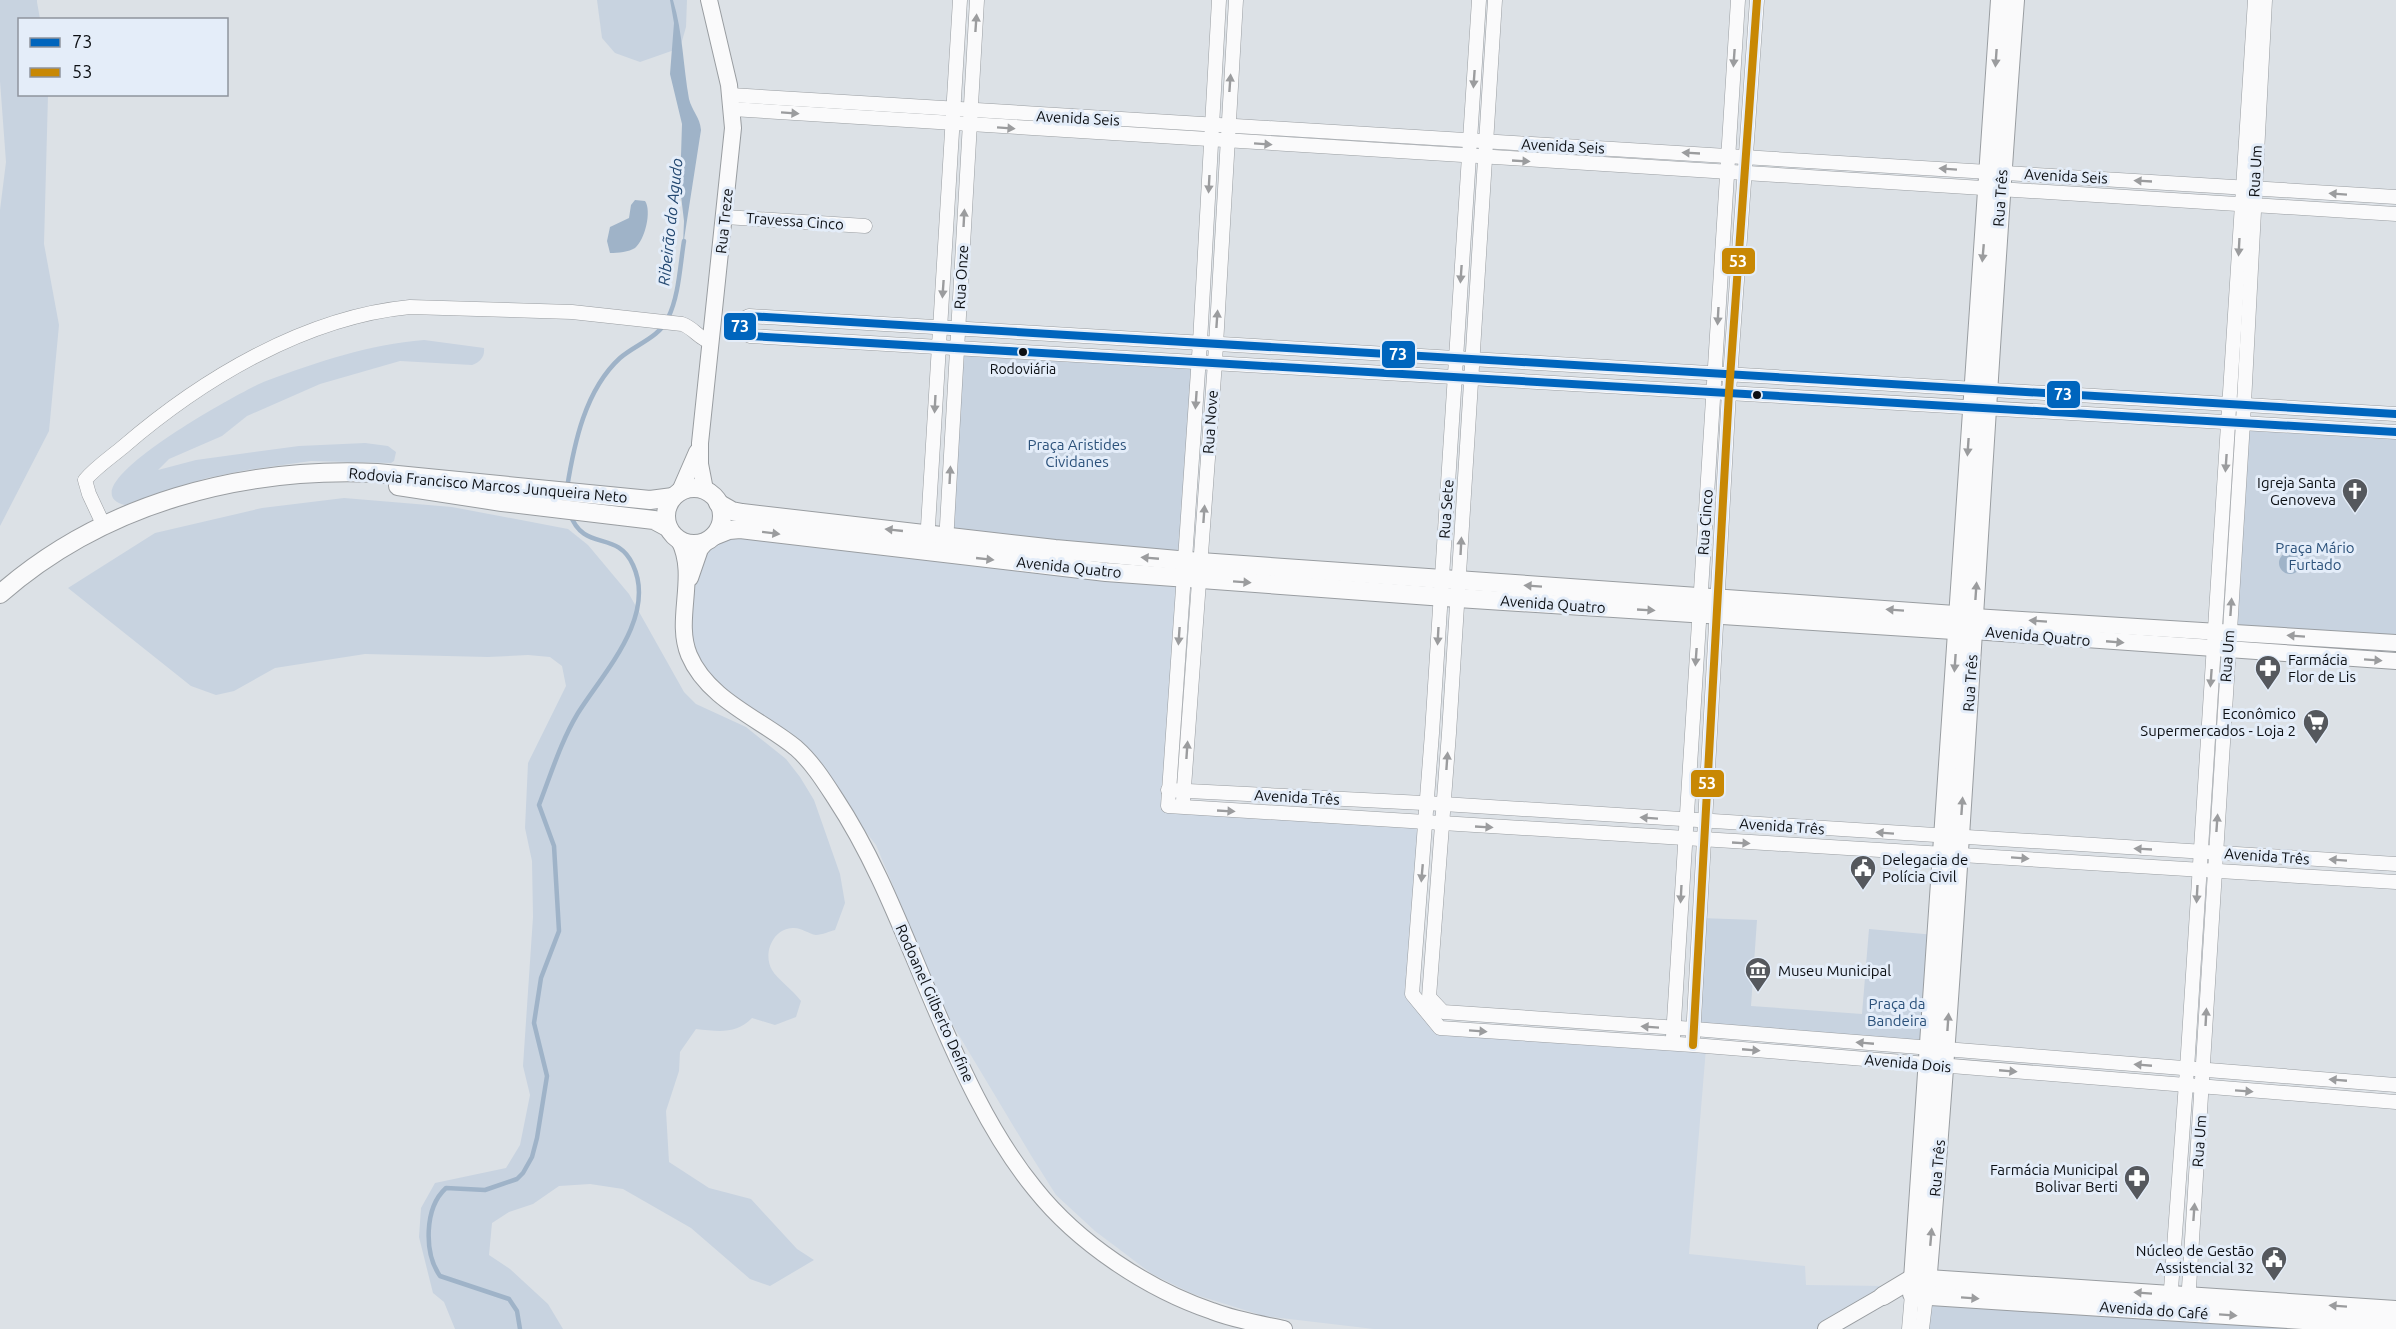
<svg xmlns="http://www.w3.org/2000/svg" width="2396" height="1329" viewBox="0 0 2396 1329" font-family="Ubuntu,sans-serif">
<rect width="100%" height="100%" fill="#dce1e6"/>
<polygon fill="#cfd9e5" points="730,533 1181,578 1167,805 1423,824 1410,995 1440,1029 1706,1048 1689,1254 1805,1266 1806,1285 1885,1286 1819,1329 1374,1329 1264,1316 1193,1294 1152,1274 1095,1231 1056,1195 1032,1157 948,1017 876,845 819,771 713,682 688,643 686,626 700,550"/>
<g fill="#c8d3e0">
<polygon points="0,0 37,0 37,2 40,19 20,20 20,94 48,95 44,244 59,325 49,431 0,526 0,210 6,162 0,81"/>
<polygon points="597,0 687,0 686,27 680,48 640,62 615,53 602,38"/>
<path d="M424,340L484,348C485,357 480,362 472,365L400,361L320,384L247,416L222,436L169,459L158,470L196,460L299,446L365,443L388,446L396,452L394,461L391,463L311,461L247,470L207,478L125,505C61,489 247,388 266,381C317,362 370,344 424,340Z"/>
<polygon points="957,346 1198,361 1184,561 947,536"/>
<polygon points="2243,423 2396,432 2396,642 2229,631"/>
<path d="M344,498L452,507L568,529L588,545L629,594L684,692L696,704L746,727L786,759L800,777L814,800L840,874L845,903L835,930C830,931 822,935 816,935C809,934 802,928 794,928C774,927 762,953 772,970C777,979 793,990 801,1001L796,1017L775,1025L752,1018C736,1035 717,1031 696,1029L680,1052L679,1071L666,1111L669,1162L709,1188L751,1199L797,1249L814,1260L770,1286L750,1279L691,1228L623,1189L590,1184L559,1186L533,1204L509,1212L492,1223L489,1255L510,1269L548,1304L563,1329H455L444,1302L433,1293L419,1237L421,1208L435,1183L506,1168L520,1145L530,1095L523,1066L533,917L532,861L525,828L528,763L566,686L562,666L550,657L528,655L488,657L365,654L275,668L234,691L216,695L191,686L68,588L155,533L262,508Z"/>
<polygon points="1700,918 1757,920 1751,1006 1862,1014 1869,929 1935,935 1929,1049 1694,1029"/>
<polygon points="1928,1297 2352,1329 1925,1329"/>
</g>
<g fill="#9fb3c8">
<path d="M670,0H673C683,33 683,66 689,99C692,111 700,117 701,130L683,246L684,221L680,187L682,124L670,74L674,23Z"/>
<path d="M635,200L645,201C652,211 645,240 635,248C629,252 618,253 610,253L607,241L610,227L629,218L631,205Z"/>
<circle cx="2290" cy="563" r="11"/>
</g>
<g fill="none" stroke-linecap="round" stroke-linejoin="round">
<g stroke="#9fb3c8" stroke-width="4.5">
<path d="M567,488C574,444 585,390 620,358C636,344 659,338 668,318C679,296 680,265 684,241"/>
<path d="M520,1329L517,1311L509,1299L440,1276C424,1253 424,1208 446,1188L485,1190L517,1179L523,1173L532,1157L537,1138L547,1076L534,1023L541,978L559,931L554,846L539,805C551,774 561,741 578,713C603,673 657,617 633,565C617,529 584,553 570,514"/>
</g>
<g stroke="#999da1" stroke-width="15">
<g id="minor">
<polyline points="1219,0 1200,342 1168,806 2396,882"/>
<polyline points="1479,0 1432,733 1412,994 1440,1028 1693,1045 2396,1102"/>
<polyline points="1495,0 1449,733 1429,997 1443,1012 1694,1029 2396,1085"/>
<polyline points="730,95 2396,197"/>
<polyline points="732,109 2396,214"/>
<polyline points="725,217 865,226"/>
<polyline points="2396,414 749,316 741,320 739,331 750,336 2396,432"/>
<path d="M104,526L89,494L85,480C96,467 111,457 123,447C202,379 305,317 410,307L572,312L682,324C694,328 699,339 711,342"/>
<polyline points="927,543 960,0"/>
<polyline points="946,543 977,0"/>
<polyline points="1168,790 1443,804 2396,864"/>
<polyline points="1183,801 1215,362 1236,0"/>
<polyline points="1673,1037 1738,0"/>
<polyline points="1693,1037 1729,392 1757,0"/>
<polyline points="2170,1303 2187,1069 2255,0"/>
<polyline points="2188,1304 2243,422 2265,0"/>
<polyline points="1909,1329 1912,1294"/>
<polyline points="1922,1329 1926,1296"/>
</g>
</g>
<g stroke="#999da1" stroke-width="18">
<g id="tertiary">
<polyline points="705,490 700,464 700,443 733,128 729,85 709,0"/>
<polyline points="680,491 697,452"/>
<path d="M679,540C698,576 674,619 689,655C708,700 761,719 796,748C812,762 824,781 835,798C876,860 902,930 931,998C959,1064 990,1134 1035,1189C1078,1243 1147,1289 1212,1311C1235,1320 1260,1324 1284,1329"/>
<polyline points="690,578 700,549 706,542"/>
<polyline points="1974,617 2396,643"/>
<polyline points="1973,631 2396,661"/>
<polyline points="1826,1329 1883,1296"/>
</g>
</g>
<g stroke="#999da1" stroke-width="20">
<g id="secondary">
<polyline points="398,486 502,502 654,520 667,527"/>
<circle cx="694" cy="516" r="28"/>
<polyline points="718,503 732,511 742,513 1055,549 1200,562 1969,616"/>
<polyline points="714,536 729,530 740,529 1106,572 1458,598 1969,631"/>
<path d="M0,594C104,503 241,467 377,473L650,500L673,497"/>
<polyline points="1912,1294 2000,0"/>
<polyline points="1915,1295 2396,1326"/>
<polyline points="1883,1296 1913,1278 2396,1310"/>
<path d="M1926,1296C1963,864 1982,432 2015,0"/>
</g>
</g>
<use href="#minor" stroke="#fafafb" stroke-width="14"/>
<use href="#tertiary" stroke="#fafafb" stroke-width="16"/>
<use href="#secondary" stroke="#fafafb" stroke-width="18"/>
<g stroke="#e4edf9" stroke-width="12">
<polyline id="bus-1" points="2396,414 749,316 741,320 739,331 750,336 2396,432"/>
</g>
<g stroke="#e4edf9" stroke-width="12">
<polyline id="bus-2" points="1693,1045 1729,392 1757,0"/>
</g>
<use href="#bus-1" stroke="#0065bd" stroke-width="8"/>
<use href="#bus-2" stroke="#c88804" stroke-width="8"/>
</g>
<defs><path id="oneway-solid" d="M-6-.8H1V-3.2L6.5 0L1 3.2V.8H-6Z" transform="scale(1.5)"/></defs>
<g fill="#9b9c9e">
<use href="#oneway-solid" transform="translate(976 23) rotate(-86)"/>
<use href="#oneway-solid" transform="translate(1734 58) rotate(94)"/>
<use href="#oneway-solid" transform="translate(1996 58) rotate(94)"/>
<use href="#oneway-solid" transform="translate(1474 79) rotate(94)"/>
<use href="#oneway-solid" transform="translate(1230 83) rotate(-86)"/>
<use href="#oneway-solid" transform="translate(790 113) rotate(4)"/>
<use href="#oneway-solid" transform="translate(1006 128) rotate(4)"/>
<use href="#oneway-solid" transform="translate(1263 144) rotate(4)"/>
<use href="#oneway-solid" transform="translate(1691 153) rotate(-177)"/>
<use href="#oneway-solid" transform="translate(1521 161) rotate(3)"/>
<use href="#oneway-solid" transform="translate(1948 169) rotate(-176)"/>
<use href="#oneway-solid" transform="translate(2143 181) rotate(-177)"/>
<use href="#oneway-solid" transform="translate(1209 184) rotate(93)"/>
<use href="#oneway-solid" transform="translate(2338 194) rotate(-176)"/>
<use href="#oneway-solid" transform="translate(964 218) rotate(-87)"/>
<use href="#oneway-solid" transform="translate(2239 247) rotate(93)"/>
<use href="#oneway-solid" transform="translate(1983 253) rotate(95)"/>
<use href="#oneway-solid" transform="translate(1461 274) rotate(94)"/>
<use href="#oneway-solid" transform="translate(943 289) rotate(94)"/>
<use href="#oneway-solid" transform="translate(1718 316) rotate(93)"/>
<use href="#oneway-solid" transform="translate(1217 319) rotate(-86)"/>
<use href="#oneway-solid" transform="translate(1196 400) rotate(94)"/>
<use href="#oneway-solid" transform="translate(935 404) rotate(93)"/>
<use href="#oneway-solid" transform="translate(1968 447) rotate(94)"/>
<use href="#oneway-solid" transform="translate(2226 463) rotate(94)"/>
<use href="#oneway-solid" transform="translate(950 475) rotate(-87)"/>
<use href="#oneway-solid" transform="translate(1204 514) rotate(-86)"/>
<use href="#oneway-solid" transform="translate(894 530) rotate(-174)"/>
<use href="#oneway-solid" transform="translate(771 533) rotate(7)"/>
<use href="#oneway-solid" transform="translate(1461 546) rotate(-87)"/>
<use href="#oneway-solid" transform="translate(1150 558) rotate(-175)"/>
<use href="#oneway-solid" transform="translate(985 559) rotate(6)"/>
<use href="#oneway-solid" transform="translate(1242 582) rotate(4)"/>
<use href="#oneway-solid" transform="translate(1533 586) rotate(-176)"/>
<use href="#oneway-solid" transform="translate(1976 591) rotate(-86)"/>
<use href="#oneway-solid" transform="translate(2231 607) rotate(-86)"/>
<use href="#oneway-solid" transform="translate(1646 610) rotate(3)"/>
<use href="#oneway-solid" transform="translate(1895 610) rotate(-176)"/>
<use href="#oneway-solid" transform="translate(2038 621) rotate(-176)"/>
<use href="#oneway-solid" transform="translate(1179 636) rotate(94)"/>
<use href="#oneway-solid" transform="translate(1438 636) rotate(93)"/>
<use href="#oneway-solid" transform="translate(2296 636) rotate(-176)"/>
<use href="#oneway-solid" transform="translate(2115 642) rotate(5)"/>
<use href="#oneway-solid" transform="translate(1696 657) rotate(94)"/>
<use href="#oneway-solid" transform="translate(2373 660) rotate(4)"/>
<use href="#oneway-solid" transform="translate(1955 663) rotate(94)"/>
<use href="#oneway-solid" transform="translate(2211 678) rotate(94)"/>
<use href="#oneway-solid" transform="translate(1187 750) rotate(-86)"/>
<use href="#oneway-solid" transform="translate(1447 761) rotate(-86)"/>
<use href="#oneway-solid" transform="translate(1962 806) rotate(-86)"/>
<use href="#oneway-solid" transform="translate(1226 811) rotate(3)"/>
<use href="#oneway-solid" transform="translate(1649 818) rotate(-176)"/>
<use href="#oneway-solid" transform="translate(2217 823) rotate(-86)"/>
<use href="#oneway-solid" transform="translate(1484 827) rotate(3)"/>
<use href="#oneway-solid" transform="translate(1885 833) rotate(-176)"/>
<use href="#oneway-solid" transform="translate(1741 843) rotate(3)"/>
<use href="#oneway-solid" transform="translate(2143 849) rotate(-177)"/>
<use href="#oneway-solid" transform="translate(2020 858) rotate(4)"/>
<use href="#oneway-solid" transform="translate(2338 860) rotate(-176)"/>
<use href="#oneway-solid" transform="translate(1422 873) rotate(95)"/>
<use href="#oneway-solid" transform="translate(1681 894) rotate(93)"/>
<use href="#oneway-solid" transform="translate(2197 894) rotate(93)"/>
<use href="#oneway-solid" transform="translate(2206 1017) rotate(-87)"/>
<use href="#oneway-solid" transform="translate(1948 1022) rotate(-86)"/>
<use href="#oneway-solid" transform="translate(1650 1027) rotate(-176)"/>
<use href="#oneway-solid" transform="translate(1478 1031) rotate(4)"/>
<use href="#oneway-solid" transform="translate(1865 1043) rotate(-175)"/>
<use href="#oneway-solid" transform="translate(1751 1050) rotate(5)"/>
<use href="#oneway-solid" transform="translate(2143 1065) rotate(-175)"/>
<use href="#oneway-solid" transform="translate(2008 1071) rotate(5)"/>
<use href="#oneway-solid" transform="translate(2338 1080) rotate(-175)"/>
<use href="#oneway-solid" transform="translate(2244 1091) rotate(4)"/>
<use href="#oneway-solid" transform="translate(2194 1212) rotate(-86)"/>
<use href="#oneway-solid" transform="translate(1931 1237) rotate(-85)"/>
<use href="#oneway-solid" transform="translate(2143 1293) rotate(-176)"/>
<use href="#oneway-solid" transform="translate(1970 1298) rotate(4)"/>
<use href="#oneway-solid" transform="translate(2338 1306) rotate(-176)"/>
<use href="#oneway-solid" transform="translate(2228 1315) rotate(4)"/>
</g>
<defs>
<g id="church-pin" transform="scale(1.35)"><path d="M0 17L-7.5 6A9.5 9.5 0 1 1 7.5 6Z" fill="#55585d" stroke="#e4edf9"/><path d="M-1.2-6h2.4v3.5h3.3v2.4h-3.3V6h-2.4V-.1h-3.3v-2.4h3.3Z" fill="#fff"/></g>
<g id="pharmacy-pin" transform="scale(1.35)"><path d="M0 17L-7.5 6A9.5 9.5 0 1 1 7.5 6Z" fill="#55585d" stroke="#e4edf9"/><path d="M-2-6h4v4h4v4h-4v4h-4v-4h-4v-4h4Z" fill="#fff"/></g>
<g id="supermarket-pin" transform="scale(1.35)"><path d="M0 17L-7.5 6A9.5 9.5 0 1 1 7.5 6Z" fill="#55585d" stroke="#e4edf9"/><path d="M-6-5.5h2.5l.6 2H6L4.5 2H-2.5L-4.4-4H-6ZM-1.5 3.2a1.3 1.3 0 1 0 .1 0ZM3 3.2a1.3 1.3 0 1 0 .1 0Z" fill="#fff"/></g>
<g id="civic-pin" transform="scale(1.35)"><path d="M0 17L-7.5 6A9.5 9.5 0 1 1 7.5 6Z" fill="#55585d" stroke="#e4edf9"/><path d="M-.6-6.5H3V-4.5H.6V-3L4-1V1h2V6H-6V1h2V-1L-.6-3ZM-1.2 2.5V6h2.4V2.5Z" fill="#fff"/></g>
<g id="museum-pin" transform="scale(1.35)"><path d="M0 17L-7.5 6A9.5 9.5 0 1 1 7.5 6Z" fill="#55585d" stroke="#e4edf9"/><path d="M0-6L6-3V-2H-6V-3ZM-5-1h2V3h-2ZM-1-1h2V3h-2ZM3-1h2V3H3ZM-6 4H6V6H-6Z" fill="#fff"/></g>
</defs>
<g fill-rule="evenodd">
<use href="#church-pin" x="2355" y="491"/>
<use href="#pharmacy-pin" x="2268" y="668"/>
<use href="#supermarket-pin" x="2316" y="722"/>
<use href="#civic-pin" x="1863" y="868"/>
<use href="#museum-pin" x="1758" y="970"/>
<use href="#pharmacy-pin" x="2137" y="1178"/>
<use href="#civic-pin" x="2274" y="1259"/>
</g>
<g fill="#0c0f13" stroke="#e4edf9" stroke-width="2">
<circle cx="1023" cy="352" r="5"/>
<circle cx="1757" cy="395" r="5"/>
</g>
<g text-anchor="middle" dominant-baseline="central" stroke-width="6" stroke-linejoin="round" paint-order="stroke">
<g font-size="14" fill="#0c0f13" stroke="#e4edf9">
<text x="1023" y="369">Rodoviária</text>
</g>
<g font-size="15" fill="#0c0f13" stroke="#e4edf9">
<text transform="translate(1078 118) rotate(3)">Avenida Seis</text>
<text transform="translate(1563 146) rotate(3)">Avenida Seis</text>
<text transform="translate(2255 171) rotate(-87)">Rua Um</text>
<text transform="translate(2066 176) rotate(3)">Avenida Seis</text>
<text transform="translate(2000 198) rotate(-86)">Rua Três</text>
<text transform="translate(724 221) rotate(-84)">Rua Treze</text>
<text transform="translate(795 221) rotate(4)">Travessa Cinco</text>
<text transform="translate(961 277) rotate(-87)">Rua Onze</text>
<text transform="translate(1210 422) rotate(-86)">Rua Nove</text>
<text transform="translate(488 485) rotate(5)">Rodovia Francisco Marcos Junqueira Neto</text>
<text transform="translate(1446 509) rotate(-86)">Rua Sete</text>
<text transform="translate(1705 522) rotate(-86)">Rua Cinco</text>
<text transform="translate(1069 567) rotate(6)">Avenida Quatro</text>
<text transform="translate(1553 604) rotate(4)">Avenida Quatro</text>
<text transform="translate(2038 636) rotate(5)">Avenida Quatro</text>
<text transform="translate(2227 656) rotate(-86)">Rua Um</text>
<text transform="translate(1970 683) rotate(-86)">Rua Três</text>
<text transform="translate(1297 797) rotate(3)">Avenida Três</text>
<text transform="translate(1782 826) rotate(4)">Avenida Três</text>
<text transform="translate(2267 856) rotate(4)">Avenida Três</text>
<text transform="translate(935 1003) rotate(66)">Rodoanel Gilberto Define</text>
<text transform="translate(1908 1063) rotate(5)">Avenida Dois</text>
<text transform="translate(2199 1141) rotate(-86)">Rua Um</text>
<text transform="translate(1937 1168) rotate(-85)">Rua Três</text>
<text transform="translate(2154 1310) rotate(4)">Avenida do Café</text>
</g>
<g font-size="15" fill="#2b517a" stroke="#e4edf9">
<text x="1077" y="444">Praça Aristides<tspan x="1077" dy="17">Cividanes</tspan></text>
<text x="2315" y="547">Praça Mário<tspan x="2315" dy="17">Furtado</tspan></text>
<text x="1897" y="1003">Praça da<tspan x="1897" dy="17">Bandeira</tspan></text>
</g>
<g font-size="15" fill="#0c0f13" stroke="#e4edf9" text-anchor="end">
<text x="2336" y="482">Igreja Santa<tspan x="2336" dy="17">Genoveva</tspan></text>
<text x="2288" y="659" text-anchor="start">Farmácia<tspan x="2288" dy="17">Flor de Lis</tspan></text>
<text x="2296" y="713">Econômico<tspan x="2296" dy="17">Supermercados - Loja 2</tspan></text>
<text x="1882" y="859" text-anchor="start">Delegacia de<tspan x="1882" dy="17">Polícia Civil</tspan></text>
<text x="1778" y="970" text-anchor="start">Museu Municipal</text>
<text x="2118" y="1169">Farmácia Municipal<tspan x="2118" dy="17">Bolivar Berti</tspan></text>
<text x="2254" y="1250">Núcleo de Gestão<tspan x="2254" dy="17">Assistencial 32</tspan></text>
</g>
<g font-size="16" font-style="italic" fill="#234871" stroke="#e4edf9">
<text transform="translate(670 222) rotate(-84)">Ribeirão do Agudo</text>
</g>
</g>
<g stroke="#e4edf9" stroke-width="2">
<rect x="1721" y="247" width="35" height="28" rx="6" fill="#c88804"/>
<rect x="723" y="312" width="34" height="29" rx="6" fill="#0065bd"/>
<rect x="1381" y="340" width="35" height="29" rx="6" fill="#0065bd"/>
<rect x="2046" y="380" width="35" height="29" rx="6" fill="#0065bd"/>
<rect x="1690" y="769" width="35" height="29" rx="6" fill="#c88804"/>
</g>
<g font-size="16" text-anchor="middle" font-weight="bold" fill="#fff">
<text x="1738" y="267">53</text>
<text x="740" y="332">73</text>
<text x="1398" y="360">73</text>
<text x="2063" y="400">73</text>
<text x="1707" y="789">53</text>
</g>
<rect x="18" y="18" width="210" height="78" fill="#e4edf9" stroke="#8e949d" stroke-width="1.5"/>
<rect x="30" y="38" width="30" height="9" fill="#0065bd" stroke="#8e949d" stroke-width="1.5"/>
<text x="72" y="48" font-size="18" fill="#0c0f13">73</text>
<rect x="30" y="68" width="30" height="9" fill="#c88804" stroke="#8e949d" stroke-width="1.5"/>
<text x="72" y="78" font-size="18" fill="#0c0f13">53</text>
</svg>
